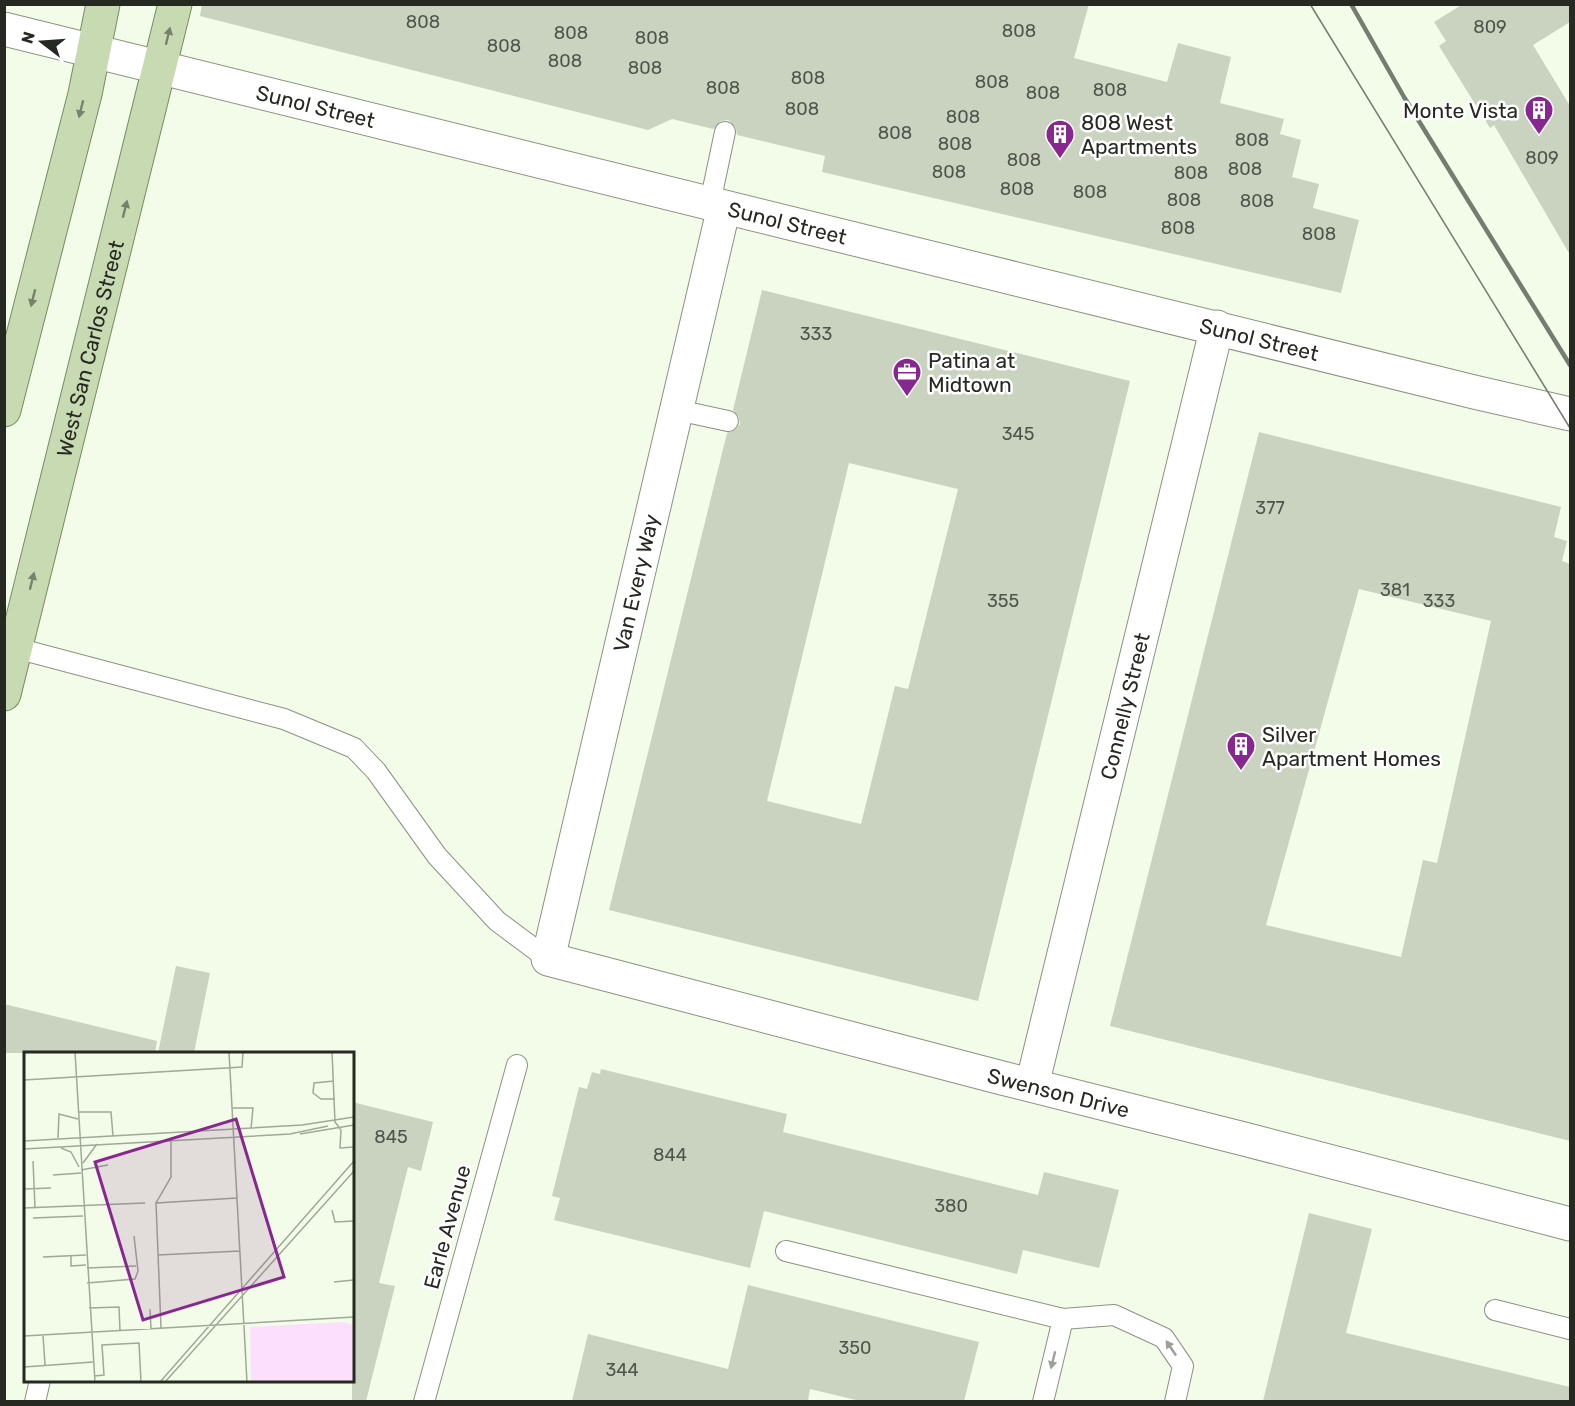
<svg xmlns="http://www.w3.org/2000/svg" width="1575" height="1406" viewBox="0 0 1575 1406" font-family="Rubik,sans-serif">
<rect width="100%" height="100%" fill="#f2fce8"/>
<g fill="#cad3c0" fill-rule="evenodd">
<polygon points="202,4 1089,4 1074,58 1167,82 1178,43 1231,57 1220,103 1284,119 1280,134 1301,140 1292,177 1319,184 1313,208 1359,220 1341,293 822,172 825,156 737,135 736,128 728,120 721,121 713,129 672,119 648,130 200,16"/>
<polygon points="1463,4 1570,4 1570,22 1533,45 1570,106 1570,255 1494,125 1490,128 1439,46 1446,41 1434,22"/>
<path d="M762,290L1130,381L978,1001L609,910L727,433L736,429L740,424L739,417L733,410ZM849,463L958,489L908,689L895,686L861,824L767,801Z"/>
<path d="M1259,432L1561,507L1554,537L1567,541L1562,561L1570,564V1141L1110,1026ZM1359,589L1491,621L1437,863L1423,860L1401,957L1266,925Z"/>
<polygon points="176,966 210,973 194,1053 158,1053"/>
<polygon points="4,1004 157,1041 155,1053 4,1053"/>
<polygon points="601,1069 787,1114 783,1132 1038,1195 1044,1172 1119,1190 1099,1268 1023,1250 1017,1274 764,1211 750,1268 554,1220 560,1198 552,1196 579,1087 587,1089 592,1072 600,1074"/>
<polygon points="352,1102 433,1122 421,1171 408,1167 379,1283 395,1286 366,1401 352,1401"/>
<polygon points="1309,1213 1372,1229 1346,1333 1570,1387 1570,1401 1263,1401"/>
<polygon points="748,1285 979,1342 964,1401 860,1401 810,1389 808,1401 572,1401 588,1334 728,1369"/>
</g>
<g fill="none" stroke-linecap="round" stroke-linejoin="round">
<g stroke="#8a9381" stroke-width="22">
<g id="service">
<polyline points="710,203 725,132"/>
<polyline points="677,410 728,421"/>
<polyline points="16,648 284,719 354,748 376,771 437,856 497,921 548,959"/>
<polyline points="786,1251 1063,1319 1114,1315 1164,1338 1183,1366 1175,1402"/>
<polyline points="1495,1310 1570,1329"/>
<polyline points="35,1402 40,1380"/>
<polyline points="424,1402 517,1065"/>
<polyline points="1043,1402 1063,1319"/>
</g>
</g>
<g stroke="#8a9381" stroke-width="35">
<g id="minor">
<path id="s1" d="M724,207L548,959L1002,1078L1244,1139L1570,1224"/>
<path id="s2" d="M1032,1085L1217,327"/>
</g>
</g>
<g stroke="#8a9381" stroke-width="35">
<g id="tertiary">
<path id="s3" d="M4,29L1474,392L1570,414"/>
</g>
</g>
<g stroke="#778c5e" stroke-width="35">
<g id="primary">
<polyline points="4,410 85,94 103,4"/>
<path id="s4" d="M4,694L175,4"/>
</g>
</g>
<use href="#service" stroke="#fff" stroke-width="20"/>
<use href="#minor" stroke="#fff" stroke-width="33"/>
<use href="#tertiary" stroke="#fff" stroke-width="33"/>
<use href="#primary" stroke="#c8dab2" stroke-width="33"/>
<polyline stroke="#767c6f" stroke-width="1.5" points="1310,4 1570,428"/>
<polyline stroke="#767c6f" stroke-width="4.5" points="1351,4 1404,97 1570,365"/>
</g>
<defs><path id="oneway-solid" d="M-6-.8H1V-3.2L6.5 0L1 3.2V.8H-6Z" transform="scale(1.5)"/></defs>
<g fill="#76826a">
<use href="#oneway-solid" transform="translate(168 36) rotate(-76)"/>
<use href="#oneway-solid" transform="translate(81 109) rotate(104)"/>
<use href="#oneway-solid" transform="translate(125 209) rotate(-76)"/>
<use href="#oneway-solid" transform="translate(33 298) rotate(104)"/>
<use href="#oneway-solid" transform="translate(32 581) rotate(-76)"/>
</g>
<g fill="#9d9f9b">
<use href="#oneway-solid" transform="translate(1171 1348) rotate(-124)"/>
<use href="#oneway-solid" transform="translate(1053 1360) rotate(104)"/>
</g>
<defs>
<g id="building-pin" transform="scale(1.5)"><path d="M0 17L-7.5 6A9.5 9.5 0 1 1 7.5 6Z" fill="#892790" stroke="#fff"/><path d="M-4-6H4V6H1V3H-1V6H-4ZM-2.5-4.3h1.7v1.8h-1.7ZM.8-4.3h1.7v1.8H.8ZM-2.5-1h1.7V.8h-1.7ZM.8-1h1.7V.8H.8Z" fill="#fff"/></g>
<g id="office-pin" transform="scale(1.5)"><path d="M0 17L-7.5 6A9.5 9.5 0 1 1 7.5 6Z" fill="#892790" stroke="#fff"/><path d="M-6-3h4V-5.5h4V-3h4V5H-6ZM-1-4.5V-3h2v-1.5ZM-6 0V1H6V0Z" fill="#fff"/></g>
</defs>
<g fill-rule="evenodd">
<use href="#building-pin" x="1539" y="110"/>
<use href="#building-pin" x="1060" y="134"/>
<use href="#office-pin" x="907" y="372"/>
<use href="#building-pin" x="1241" y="746"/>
</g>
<g text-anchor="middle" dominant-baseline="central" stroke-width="5" stroke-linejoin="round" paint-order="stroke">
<g font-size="18" fill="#4e5449">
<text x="423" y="22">808</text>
<text x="1490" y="27">809</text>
<text x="1019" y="31">808</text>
<text x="571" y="33">808</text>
<text x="652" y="38">808</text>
<text x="504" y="46">808</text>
<text x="565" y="61">808</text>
<text x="645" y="68">808</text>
<text x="808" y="78">808</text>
<text x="992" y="82">808</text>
<text x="723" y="88">808</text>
<text x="1110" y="90">808</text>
<text x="1043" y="93">808</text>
<text x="802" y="109">808</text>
<text x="963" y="117">808</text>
<text x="895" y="133">808</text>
<text x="1252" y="140">808</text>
<text x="955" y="144">808</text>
<text x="1542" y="158">809</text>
<text x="1024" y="160">808</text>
<text x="1245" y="169">808</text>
<text x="949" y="172">808</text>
<text x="1191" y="173">808</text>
<text x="1017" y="189">808</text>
<text x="1090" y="192">808</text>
<text x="1184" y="200">808</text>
<text x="1257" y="201">808</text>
<text x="1178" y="228">808</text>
<text x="1319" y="234">808</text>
<text x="816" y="334">333</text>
<text x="1018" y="434">345</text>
<text x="1270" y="508">377</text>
<text x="1395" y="590">381</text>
<text x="1003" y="601">355</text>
<text x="1439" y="601">333</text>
<text x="391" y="1137">845</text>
<text x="670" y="1155">844</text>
<text x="951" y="1206">380</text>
<text x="855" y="1348">350</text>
<text x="622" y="1370">344</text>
</g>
<g font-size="21" fill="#252921" stroke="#fff">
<text stroke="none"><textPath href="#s3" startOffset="321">Sunol Street</textPath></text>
<text stroke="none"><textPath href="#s3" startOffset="807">Sunol Street</textPath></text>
<text stroke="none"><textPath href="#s3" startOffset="1293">Sunol Street</textPath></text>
<text stroke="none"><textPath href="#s4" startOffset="356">West San Carlos Street</textPath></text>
<text transform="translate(636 583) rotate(-77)">Van Every Way</text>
<text stroke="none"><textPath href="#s2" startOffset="390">Connelly Street</textPath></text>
<text stroke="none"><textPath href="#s1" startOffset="1300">Swenson Drive</textPath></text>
<text transform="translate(447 1227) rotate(-75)">Earle Avenue</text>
</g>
<g font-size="21" fill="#252921" stroke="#fff" text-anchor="start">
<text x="1518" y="110" text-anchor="end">Monte Vista</text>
<text x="1081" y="122">808 West<tspan x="1081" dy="24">Apartments</tspan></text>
<text x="928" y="360">Patina at<tspan x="928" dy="24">Midtown</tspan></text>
<text x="1262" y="734">Silver<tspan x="1262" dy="24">Apartment Homes</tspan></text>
</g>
</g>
<g transform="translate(24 1052)">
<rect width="330" height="330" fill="#f2fce8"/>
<path d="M319,270L330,273V330H227L226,275Z" fill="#fcdffd"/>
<path fill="none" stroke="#a0a898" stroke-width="1.5" d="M51,0L71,330M205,0L223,330M308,0L311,70L317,78M0,28L218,15L219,0M310,29L290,31L289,41L297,47H311M208,56H229L227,76M54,60H87L89,84M317,78L316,96L330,95M276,82L330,73M34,86L35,62L54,67M0,89L278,73L330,65M37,96L47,100L55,115M0,97L266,82L304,74M9,109L11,155M59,111L73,92M57,118L84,113M29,123L57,121M0,137L27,136M132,151L213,146M0,156L121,151M308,158L311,170L330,169M9,166L59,164M47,203V214L62,213M134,203L216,199M19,205L62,203M63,216L112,214M310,230L330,228M63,231L111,227L114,219L110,184M65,256L95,255L96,279M126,257L127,277M137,276L132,151L147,125V88M19,283L21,313M0,284L330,265M0,315L69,310M70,324L80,323L78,293L115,291L117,330M136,330L330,109M141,330L330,119"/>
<path fill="#892790" fill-opacity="0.15" stroke="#892790" stroke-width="3" d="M212,67L260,225L119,268L71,110Z"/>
<rect width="330" height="330" fill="none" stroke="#252921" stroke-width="3"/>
</g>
<rect width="1575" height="1406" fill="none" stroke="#252921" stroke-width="12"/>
<g transform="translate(42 42) rotate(287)" stroke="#ffffff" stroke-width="4.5" paint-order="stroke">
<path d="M0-4.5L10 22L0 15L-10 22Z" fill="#252921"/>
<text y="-9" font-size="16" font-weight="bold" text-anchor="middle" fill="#252921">N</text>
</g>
</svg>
